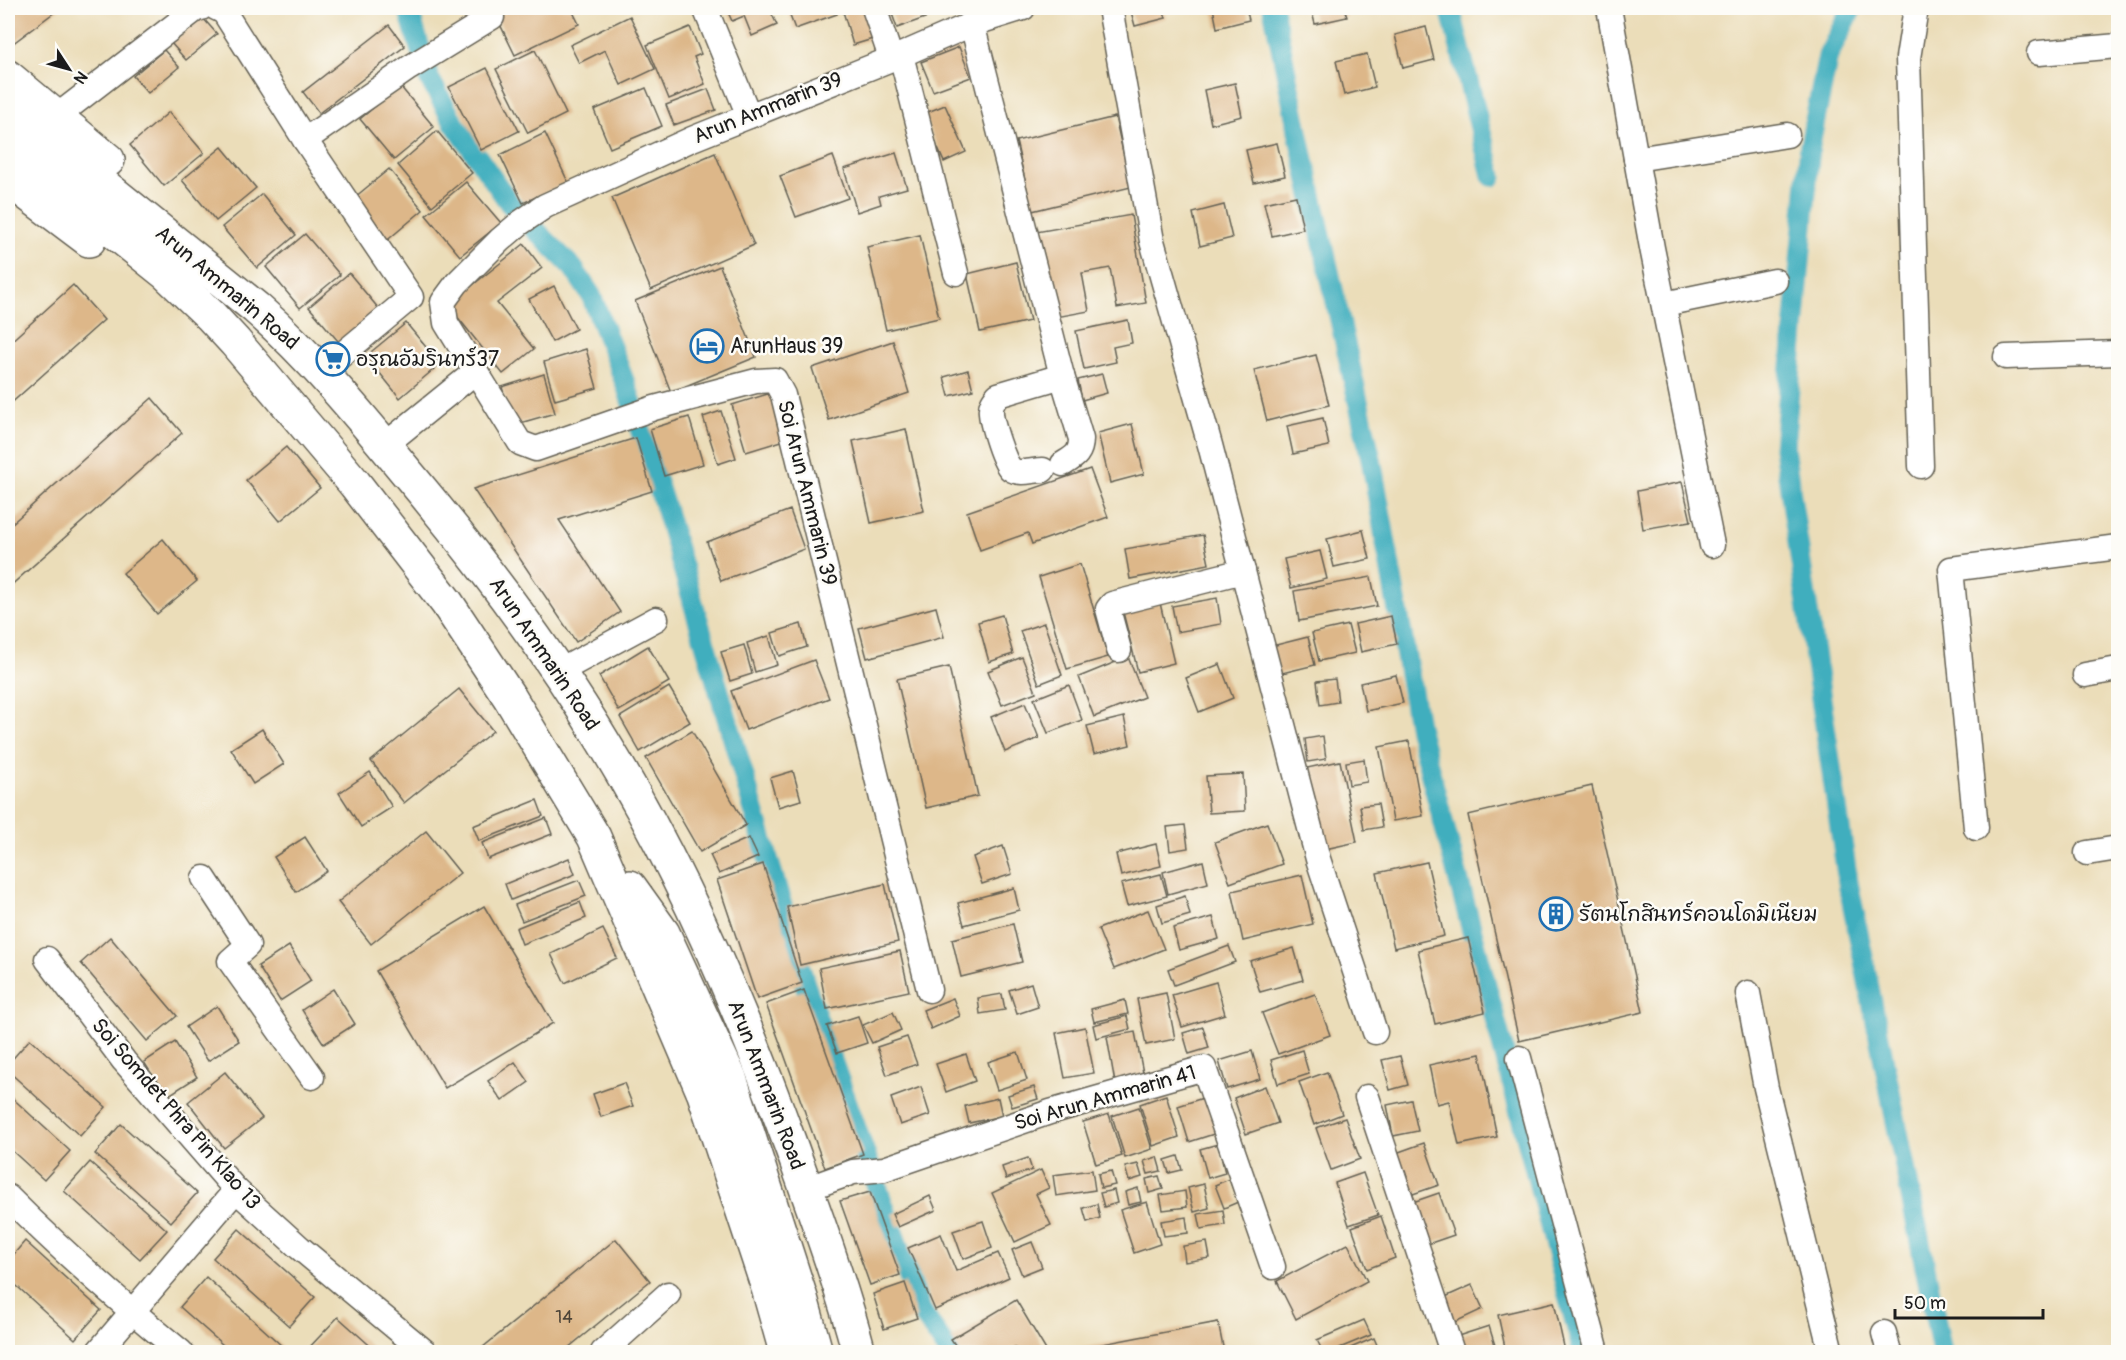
<svg xmlns="http://www.w3.org/2000/svg" width="2126" height="1360" viewBox="0 0 2126 1360" font-family="Pangolin,'Playpen Sans Thai',sans-serif">
<rect width="100%" height="100%" fill="#fdfcf7"/>
<filter id="ink" filterUnits="userSpaceOnUse"><feTurbulence type="fractalNoise" baseFrequency=".0167" numOctaves="2"/><feDisplacementMap in="SourceGraphic" scale="12" xChannelSelector="R" yChannelSelector="G"/><feConvolveMatrix kernelMatrix="1 2 1 2 8 2 1 2 1" color-interpolation-filters="sRGB"/></filter>
<filter id="wash" filterUnits="userSpaceOnUse"><feTurbulence type="fractalNoise" baseFrequency=".008" numOctaves="4" result="noise"/><feDisplacementMap in="SourceGraphic" scale="24" xChannelSelector="R" yChannelSelector="G"/><feGaussianBlur stdDeviation="1.35" result="paint"/><feColorMatrix in="noise" values="0 0 0 0 0 0 0 0 0 0 0 0 0 0 0 0 0 1.4 0 .05"/><feComposite in="paint" operator="in"/></filter>
<g filter="url(#wash)">
<rect width="100%" height="100%" fill="#ebddb9"/>
<g fill="none" stroke-linecap="round" stroke-linejoin="round">
<g stroke="#40aebe" stroke-width="21">
<polyline points="408,8 429,78 454,123 510,204 573,268 591,295 627,388 664,504 805,984 921,1311 949,1352"/>
<polyline points="1273,8 1301,146 1371,459 1419,730 1583,1352"/>
<polyline points="1450,8 1492,176"/>
<polyline points="1852,8 1828,56 1810,145 1784,448 1848,882 1942,1352"/>
</g>
</g>
<g id="blocks">
<g fill="#ddb789">
<polygon points="8,8 60,8 8,47"/>
<polygon points="514,8 571,8 579,24 515,55 496,16"/>
<polygon points="726,8 769,8 777,25 752,36 744,16 732,21"/>
<polygon points="787,8 834,8 837,14 795,29"/>
<polygon points="842,8 867,8 876,38 853,45"/>
<polygon points="890,8 930,8 933,15 897,28"/>
<polygon points="1130,8 1163,8 1166,18 1135,26"/>
<polygon points="1213,8 1246,8 1249,20 1217,28"/>
<polygon points="1311,8 1344,8 1347,17 1315,24"/>
<polygon points="630,16 655,69 621,85 605,50 579,63 570,45"/>
<polygon points="202,17 217,34 186,60 171,43"/>
<polygon points="389,25 405,46 319,113 303,92"/>
<polygon points="690,27 701,54 694,57 705,84 669,99 647,45"/>
<polygon points="1426,27 1434,60 1403,68 1395,35"/>
<polygon points="959,47 971,77 933,91 921,62"/>
<polygon points="164,50 179,67 148,93 133,76"/>
<polygon points="535,50 566,114 528,133 496,69"/>
<polygon points="1367,54 1375,87 1344,95 1336,61"/>
<polygon points="487,68 519,131 481,150 449,87"/>
<polygon points="1235,83 1242,116 1211,124 1204,90"/>
<polygon points="400,86 434,127 394,160 360,119"/>
<polygon points="646,88 662,126 610,148 594,110"/>
<polygon points="708,89 716,110 674,125 666,105"/>
<polygon points="945,105 966,152 944,162 923,114"/>
<polygon points="169,112 204,153 164,186 130,145"/>
<polygon points="1115,117 1131,187 1032,211 1016,141"/>
<polygon points="437,131 472,173 432,206 398,165"/>
<polygon points="545,133 568,182 523,203 500,155"/>
<polygon points="1277,143 1285,176 1254,183 1246,150"/>
<polygon points="222,147 256,188 216,221 182,180"/>
<polygon points="715,153 754,245 651,290 612,198"/>
<polygon points="896,153 907,188 879,196 881,204 857,212 844,169"/>
<polygon points="833,156 848,198 796,217 780,176"/>
<polygon points="389,169 423,210 384,243 349,202"/>
<polygon points="466,182 501,223 460,256 426,215"/>
<polygon points="262,194 296,235 257,268 222,227"/>
<polygon points="1296,196 1303,229 1272,236 1264,203"/>
<polygon points="1224,205 1232,238 1200,246 1193,213"/>
<polygon points="1131,215 1146,303 1117,308 1110,268 1082,273 1089,311 1051,318 1036,232"/>
<polygon points="305,234 340,275 300,308 266,267"/>
<polygon points="920,235 939,318 886,330 867,247"/>
<polygon points="524,244 542,268 497,303 534,349 503,374 448,305"/>
<polygon points="1016,262 1030,321 980,332 967,274"/>
<polygon points="720,266 756,357 671,392 635,301"/>
<polygon points="349,273 384,315 344,348 309,307"/>
<polygon points="73,285 104,320 8,406 8,344"/>
<polygon points="554,286 576,329 552,342 529,299"/>
<polygon points="1128,320 1132,343 1113,347 1116,362 1084,369 1076,331"/>
<polygon points="406,323 440,364 400,398 366,356"/>
<polygon points="893,341 909,393 829,420 812,368"/>
<polygon points="586,349 597,388 555,400 544,362"/>
<polygon points="1316,355 1329,405 1267,421 1254,370"/>
<polygon points="968,370 973,390 949,396 944,377"/>
<polygon points="544,374 555,413 513,425 502,387"/>
<polygon points="1102,374 1107,393 1082,400 1078,380"/>
<polygon points="771,393 785,440 746,452 732,405"/>
<polygon points="152,398 182,433 8,588 8,527"/>
<polygon points="721,411 736,458 718,464 703,417"/>
<polygon points="689,417 703,464 664,476 650,429"/>
<polygon points="1323,418 1329,446 1293,454 1287,426"/>
<polygon points="1132,424 1144,474 1110,483 1098,433"/>
<polygon points="906,429 924,511 871,523 853,441"/>
<polygon points="636,438 652,491 559,520 620,612 576,642 473,489"/>
<polygon points="286,447 320,488 280,521 246,480"/>
<polygon points="1090,469 1108,517 1032,544 1028,533 980,550 967,512"/>
<polygon points="1682,482 1691,521 1643,529 1637,491"/>
<polygon points="790,510 804,549 721,581 707,542"/>
<polygon points="1363,530 1370,559 1334,567 1327,539"/>
<polygon points="1203,535 1209,564 1130,579 1125,549"/>
<polygon points="163,539 197,581 157,614 123,573"/>
<polygon points="1320,551 1327,579 1291,588 1284,559"/>
<polygon points="1080,564 1108,657 1067,669 1039,577"/>
<polygon points="1371,577 1377,606 1299,621 1294,591"/>
<polygon points="1217,598 1221,624 1177,632 1172,606"/>
<polygon points="1160,603 1174,663 1138,672 1123,612"/>
<polygon points="936,607 944,637 867,658 859,628"/>
<polygon points="1002,615 1013,654 989,662 978,622"/>
<polygon points="1391,616 1397,644 1361,652 1355,624"/>
<polygon points="1044,623 1062,675 1039,684 1020,631"/>
<polygon points="801,624 807,647 779,656 772,633"/>
<polygon points="1348,625 1355,653 1319,661 1312,633"/>
<polygon points="769,636 777,665 755,672 747,643"/>
<polygon points="1308,637 1315,665 1278,674 1272,646"/>
<polygon points="744,645 752,674 730,681 721,652"/>
<polygon points="648,646 669,682 619,711 599,676"/>
<polygon points="1022,657 1036,692 1002,705 988,671"/>
<polygon points="1128,657 1144,697 1094,717 1079,677"/>
<polygon points="814,660 829,698 746,730 731,691"/>
<polygon points="1220,664 1233,698 1199,712 1186,678"/>
<polygon points="949,667 978,796 926,808 897,679"/>
<polygon points="1396,675 1403,703 1366,711 1360,683"/>
<polygon points="1335,679 1338,702 1320,705 1317,681"/>
<polygon points="1069,685 1082,720 1048,733 1034,699"/>
<polygon points="669,687 690,722 640,752 620,717"/>
<polygon points="459,689 493,731 404,803 371,761"/>
<polygon points="1025,703 1039,738 1005,752 991,717"/>
<polygon points="1124,717 1130,745 1094,754 1087,726"/>
<polygon points="262,729 284,764 253,784 231,749"/>
<polygon points="692,731 746,825 700,852 646,758"/>
<polygon points="1323,736 1326,759 1308,762 1305,739"/>
<polygon points="1409,741 1423,816 1393,821 1379,747"/>
<polygon points="1364,759 1367,782 1349,785 1346,762"/>
<polygon points="1340,761 1357,842 1325,849 1307,768"/>
<polygon points="793,771 801,800 778,807 770,778"/>
<polygon points="370,772 392,807 361,827 339,793"/>
<polygon points="1243,774 1245,811 1209,813 1206,776"/>
<polygon points="1592,786 1643,1012 1519,1041 1468,815"/>
<polygon points="537,800 543,816 479,841 473,826"/>
<polygon points="1378,804 1382,827 1364,830 1360,806"/>
<polygon points="546,818 552,834 488,859 482,843"/>
<polygon points="1267,823 1282,864 1230,883 1215,842"/>
<polygon points="1185,825 1188,848 1170,851 1167,827"/>
<polygon points="426,831 460,873 371,944 338,902"/>
<polygon points="305,837 327,871 296,892 274,857"/>
<polygon points="749,838 758,857 719,874 710,855"/>
<polygon points="1156,844 1161,866 1121,876 1116,854"/>
<polygon points="1003,846 1012,874 982,884 973,857"/>
<polygon points="569,858 575,874 511,900 505,884"/>
<polygon points="1203,861 1208,883 1168,894 1163,872"/>
<polygon points="1427,862 1444,936 1394,948 1377,873"/>
<polygon points="763,864 802,983 757,999 717,880"/>
<polygon points="1161,874 1167,896 1127,906 1121,884"/>
<polygon points="1302,875 1313,924 1243,941 1232,891"/>
<polygon points="579,880 586,896 522,921 515,905"/>
<polygon points="885,884 898,942 800,965 787,907"/>
<polygon points="1014,888 1019,910 964,925 958,903"/>
<polygon points="1185,896 1190,915 1162,923 1157,905"/>
<polygon points="580,902 586,918 522,944 516,928"/>
<polygon points="484,906 553,1023 445,1088 376,971"/>
<polygon points="1148,910 1164,949 1114,969 1098,929"/>
<polygon points="1213,917 1219,939 1179,950 1173,928"/>
<polygon points="1013,924 1022,962 961,977 952,939"/>
<polygon points="603,929 617,958 565,983 551,954"/>
<polygon points="110,937 177,1016 147,1041 81,963"/>
<polygon points="1468,938 1485,1012 1435,1024 1418,950"/>
<polygon points="289,946 311,981 280,1001 258,966"/>
<polygon points="1229,946 1235,962 1174,985 1168,969"/>
<polygon points="1294,948 1303,980 1260,992 1250,961"/>
<polygon points="900,951 909,991 827,1009 819,968"/>
<polygon points="1216,982 1225,1014 1182,1027 1172,995"/>
<polygon points="1031,983 1038,1007 1017,1014 1009,990"/>
<polygon points="333,989 355,1024 324,1044 302,1010"/>
<polygon points="804,990 863,1154 825,1168 766,1004"/>
<polygon points="1166,993 1175,1039 1146,1045 1137,999"/>
<polygon points="1002,994 1005,1010 980,1014 978,998"/>
<polygon points="1315,994 1330,1035 1278,1054 1262,1013"/>
<polygon points="953,998 960,1016 931,1029 923,1010"/>
<polygon points="1125,1000 1128,1014 1094,1022 1091,1009"/>
<polygon points="217,1006 239,1041 208,1061 186,1027"/>
<polygon points="893,1012 901,1030 872,1043 863,1025"/>
<polygon points="858,1016 867,1043 837,1053 827,1026"/>
<polygon points="1127,1016 1130,1029 1096,1038 1093,1025"/>
<polygon points="1085,1027 1094,1073 1065,1078 1056,1033"/>
<polygon points="1203,1027 1209,1048 1189,1054 1183,1033"/>
<polygon points="1135,1032 1144,1078 1115,1083 1107,1037"/>
<polygon points="907,1037 917,1064 887,1075 877,1047"/>
<polygon points="30,1039 106,1107 80,1136 8,1071 8,1064"/>
<polygon points="175,1042 197,1077 166,1097 144,1062"/>
<polygon points="1302,1050 1309,1074 1278,1084 1271,1060"/>
<polygon points="1252,1051 1260,1079 1227,1089 1219,1061"/>
<polygon points="1018,1052 1027,1080 997,1090 988,1062"/>
<polygon points="966,1054 975,1081 946,1092 936,1064"/>
<polygon points="1480,1054 1497,1137 1459,1145 1449,1101 1437,1104 1429,1065"/>
<polygon points="1400,1056 1408,1085 1390,1090 1382,1060"/>
<polygon points="515,1062 529,1082 502,1101 488,1081"/>
<polygon points="225,1072 262,1118 224,1148 188,1102"/>
<polygon points="1327,1072 1342,1114 1314,1125 1299,1082"/>
<polygon points="624,1083 633,1106 601,1117 593,1094"/>
<polygon points="1265,1086 1278,1123 1246,1134 1234,1098"/>
<polygon points="921,1087 930,1115 900,1125 891,1098"/>
<polygon points="1034,1087 1038,1099 1012,1107 1008,1095"/>
<polygon points="8,1094 70,1151 44,1180 8,1147"/>
<polygon points="1166,1095 1179,1137 1153,1146 1140,1104"/>
<polygon points="1206,1097 1217,1133 1189,1142 1178,1106"/>
<polygon points="998,1098 1002,1116 969,1123 965,1106"/>
<polygon points="1411,1100 1418,1131 1393,1136 1387,1105"/>
<polygon points="1139,1107 1152,1149 1125,1158 1112,1116"/>
<polygon points="1109,1114 1122,1156 1096,1164 1083,1122"/>
<polygon points="1345,1118 1360,1159 1331,1170 1316,1128"/>
<polygon points="121,1124 197,1193 171,1222 95,1154"/>
<polygon points="1424,1143 1439,1185 1410,1195 1396,1153"/>
<polygon points="1218,1144 1225,1173 1208,1178 1200,1149"/>
<polygon points="1178,1156 1182,1170 1169,1173 1165,1160"/>
<polygon points="1157,1157 1161,1171 1148,1174 1144,1161"/>
<polygon points="1028,1158 1032,1170 1006,1179 1002,1167"/>
<polygon points="90,1162 167,1230 140,1259 64,1191"/>
<polygon points="1138,1164 1142,1177 1129,1181 1125,1167"/>
<polygon points="1041,1170 1049,1188 1036,1194 1051,1225 1015,1242 992,1193"/>
<polygon points="1092,1170 1095,1190 1056,1196 1053,1175"/>
<polygon points="1111,1171 1115,1185 1101,1188 1098,1174"/>
<polygon points="1363,1173 1378,1215 1349,1225 1335,1183"/>
<polygon points="1159,1176 1163,1189 1149,1193 1146,1179"/>
<polygon points="1229,1179 1238,1202 1224,1208 1215,1185"/>
<polygon points="1204,1184 1209,1208 1194,1212 1188,1188"/>
<polygon points="1138,1188 1141,1202 1128,1205 1125,1192"/>
<polygon points="1114,1190 1117,1203 1104,1207 1100,1193"/>
<polygon points="1185,1191 1187,1207 1163,1210 1160,1195"/>
<polygon points="870,1192 900,1275 870,1285 840,1201"/>
<polygon points="1439,1193 1454,1235 1425,1245 1410,1203"/>
<polygon points="930,1196 936,1210 898,1227 892,1214"/>
<polygon points="1147,1202 1160,1244 1134,1253 1120,1210"/>
<polygon points="1097,1204 1100,1218 1087,1222 1083,1208"/>
<polygon points="1223,1210 1225,1225 1201,1229 1198,1214"/>
<polygon points="1381,1216 1395,1258 1367,1269 1352,1227"/>
<polygon points="1186,1217 1188,1233 1164,1236 1161,1221"/>
<polygon points="983,1221 992,1248 963,1259 953,1231"/>
<polygon points="239,1229 315,1297 289,1326 213,1258"/>
<polygon points="941,1234 956,1271 998,1253 1009,1277 935,1310 908,1248"/>
<polygon points="616,1239 650,1281 563,1352 477,1352"/>
<polygon points="25,1241 101,1310 75,1339 8,1278 8,1261"/>
<polygon points="1032,1242 1042,1267 1022,1275 1012,1250"/>
<polygon points="1207,1242 1210,1258 1185,1262 1183,1246"/>
<polygon points="1348,1244 1367,1281 1296,1319 1277,1281"/>
<polygon points="206,1277 282,1346 276,1352 231,1352 180,1307"/>
<polygon points="905,1283 917,1318 884,1329 873,1294"/>
<polygon points="1472,1285 1483,1309 1453,1323 1443,1298"/>
<polygon points="1016,1300 1047,1352 1019,1352 1015,1347 1005,1352 960,1352 951,1339"/>
<polygon points="1554,1302 1565,1351 1506,1352 1498,1315"/>
<polygon points="338,1317 377,1352 305,1352"/>
<polygon points="1364,1320 1371,1335 1330,1352 1323,1352 1317,1340"/>
<polygon points="1218,1322 1224,1352 1066,1352 1066,1351"/>
<polygon points="1489,1326 1497,1352 1460,1352 1455,1337"/>
<polygon points="1374,1338 1380,1352 1341,1352"/>
</g>
</g>
</g>
<g filter="url(#ink)">
<use href="#blocks" fill-opacity="0" stroke="#646053" stroke-width="1.5"/>
<g fill="none" stroke-linecap="round" stroke-linejoin="round">
<g stroke="#646053" stroke-width="27">
<g id="street">
<polyline points="216,8 224,12 305,140 411,297 321,372"/>
<polyline points="705,8 749,116"/>
<polyline points="874,8 891,58"/>
<polyline points="1110,8 1152,241 1210,445 1318,859 1375,1032"/>
<polyline points="1609,8 1652,248 1712,545"/>
<polyline points="1916,8 1908,58 1921,466"/>
<path d="M972,24L1062,376L1081,439C1081,454 1074,457 1063,464"/>
<polyline points="2039,53 2118,46"/>
<polyline points="901,55 956,273"/>
<polyline points="56,117 196,9 201,8"/>
<polyline points="305,140 409,68 492,17"/>
<polyline points="1636,159 1787,135"/>
<polyline points="1664,304 1775,281"/>
<polyline points="2006,357 2118,353"/>
<polyline points="385,445 475,372"/>
<path d="M1043,470C1034,470 1019,475 1011,469C1004,464 991,422 991,412C990,405 994,400 998,395L1062,376"/>
<polyline points="1119,650 1108,609 1112,604 1243,571"/>
<polyline points="558,672 656,619"/>
<polyline points="2085,675 2118,669"/>
<polyline points="1976,828 1951,569 2118,547"/>
<polyline points="2087,853 2118,848"/>
<polyline points="204,878 248,945 230,961 312,1077"/>
<polyline points="47,959 124,1061 236,1190 300,1248 425,1352"/>
<polyline points="929,990 783,395 775,380 756,381 654,408 536,449 520,443 446,323 443,302 457,283 500,240 520,223 545,206 692,139 901,55 972,24 1023,8"/>
<polyline points="1748,993 1766,1088 1831,1352"/>
<polyline points="1519,1058 1597,1352"/>
<polyline points="1367,1097 1452,1352"/>
<polyline points="806,1189 853,1172 884,1169 1050,1112 1204,1068 1273,1267"/>
<path d="M8,1197C63,1252 121,1303 181,1352"/>
<polyline points="1884,1333 1889,1352"/>
<polyline points="98,1352 236,1190"/>
<polyline points="603,1352 668,1294"/>
</g>
</g>
<g stroke="#646053" stroke-width="36">
<g id="secondary">
<polyline points="8,77 108,160"/>
<path d="M8,108L256,308C313,358 361,417 409,475C481,561 549,651 607,748C683,873 742,1011 792,1149C816,1216 841,1284 859,1352"/>
<polyline points="8,147 167,274 211,316 235,342 355,484 447,603 510,698 594,837 704,1094 768,1288 786,1352"/>
<polyline points="8,179 89,240"/>
<polyline points="630,887 663,933 730,1078 801,1298 816,1352"/>
</g>
</g>
<use href="#street" stroke="#fff" stroke-width="24"/>
<use href="#secondary" stroke="#fff" stroke-width="33"/>
</g>
</g>
<defs>
<g id="hotel-ring" transform="scale(1.725)"><circle r="9.5" fill="#fdfcf7" stroke="#1f6fb2" stroke-width="1.5"/><path d="M-6-4.5h1.5V1H6V5H4.5V3h-9V5H-6ZM-4 0a1.8 1.8 0 1 1 3.6 0ZM.5 0V-2.5h3Q6-2.5 6 0Z" fill="#1f6fb2"/></g>
<g id="supermarket-ring" transform="scale(1.725)"><circle r="9.5" fill="#fdfcf7" stroke="#1f6fb2" stroke-width="1.5"/><path d="M-6-5.5h2.5l.6 2H6L4.5 2H-2.5L-4.4-4H-6ZM-1.5 3.2a1.3 1.3 0 1 0 .1 0ZM3 3.2a1.3 1.3 0 1 0 .1 0Z" fill="#1f6fb2"/></g>
<g id="building-ring" transform="scale(1.725)"><circle r="9.5" fill="#fdfcf7" stroke="#1f6fb2" stroke-width="1.5"/><path d="M-4-6H4V6H1V3H-1V6H-4ZM-2.5-4.3h1.7v1.8h-1.7ZM.8-4.3h1.7v1.8H.8ZM-2.5-1h1.7V.8h-1.7ZM.8-1h1.7V.8H.8Z" fill="#1f6fb2"/></g>
</defs>
<g fill-rule="evenodd">
<use href="#hotel-ring" x="707" y="346"/>
<use href="#supermarket-ring" x="333" y="359"/>
<use href="#building-ring" x="1556" y="914"/>
</g>
<g text-anchor="middle" dominant-baseline="central" stroke-width="5" stroke-linejoin="round" paint-order="stroke">
<g font-size="18" fill="#4c4337">
<text x="564" y="1317">14</text>
</g>
<g font-size="21" fill="#1c1c1c" stroke="#fdfcf7">
<text transform="translate(768 108) rotate(-22)">Arun Ammarin 39</text>
<text transform="translate(227 288) rotate(40)">Arun Ammarin Road</text>
<text transform="translate(807 493) rotate(76)">Soi Arun Ammarin 39</text>
<text transform="translate(544 654) rotate(56)">Arun Ammarin Road</text>
<text transform="translate(766 1085) rotate(69)">Arun Ammarin Road</text>
<text transform="translate(1105 1098) rotate(-16)">Soi Arun Ammarin 41</text>
<text transform="translate(176 1114) rotate(49)">Soi Somdet Phra Pin Klao 13</text>
</g>
<g font-size="21" fill="#1c1c1c" stroke="#fdfcf7" text-anchor="start">
<text x="730" y="346">ArunHaus 39</text>
<text x="356" y="359">อรุณอัมรินทร์37</text>
<text x="1579" y="914">รัตนโกสินทร์คอนโดมิเนียม</text>
</g>
</g>
<rect width="2126" height="1360" fill="none" stroke="#fdfcf7" stroke-width="30"/>
<g transform="translate(69 69) rotate(126)" stroke="#fdfcf7" stroke-width="4.5" paint-order="stroke">
<path d="M0-4.5L10 22L0 15L-10 22Z" fill="#1c1c1c"/>
<text y="-9" font-size="16" font-weight="bold" text-anchor="middle" fill="#1c1c1c">N</text>
</g>
<path d="M1895 1309v9h148v-9" fill="none" stroke="#1c1c1c" stroke-width="3"/>
<text x="1904" y="1309" font-size="18" fill="#1c1c1c" stroke="#fdfcf7" stroke-width="4.5" paint-order="stroke">50 m</text>
</svg>
